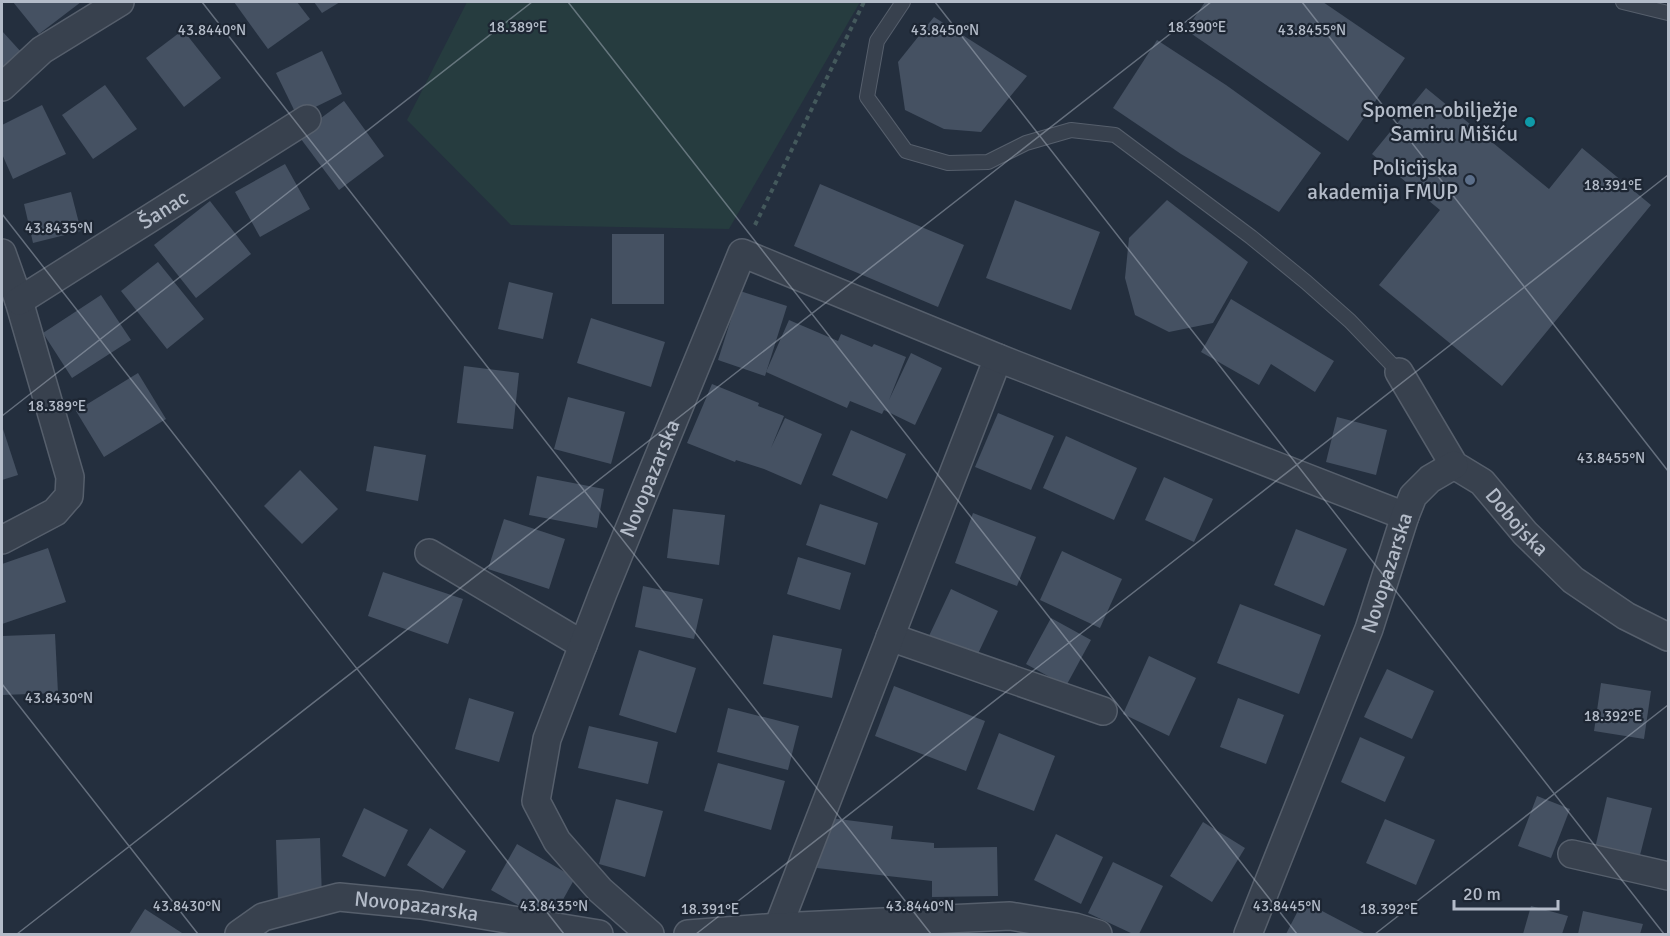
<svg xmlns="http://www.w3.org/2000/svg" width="1670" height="936" viewBox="0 0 1670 936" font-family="Signika,sans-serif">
<rect width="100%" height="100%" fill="#242f3e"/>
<polygon fill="#263c3f" points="467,2 860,2 729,229 511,225 407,120"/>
<g fill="#455162">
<polygon points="13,2 81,2 39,34"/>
<polygon points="234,2 297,2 310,19 268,49"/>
<polygon points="314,2 340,2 322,13"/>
<polygon points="1205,2 1323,2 1405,58 1348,141 1186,30"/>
<polygon points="934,17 1027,76 981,132 944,129 905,110 898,62"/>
<polygon points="183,30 221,78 184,107 146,58"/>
<polygon points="2,31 22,53 2,71"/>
<polygon points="1157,40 1226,85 1321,153 1279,212 1181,154 1113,108"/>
<polygon points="322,51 342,94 297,116 276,73"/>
<polygon points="105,85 137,129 93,159 62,115"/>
<polygon points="1426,88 1549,189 1582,148 1651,205 1502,386 1379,285 1440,210 1372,154"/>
<polygon points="344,101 384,156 339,190 298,135"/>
<polygon points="42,105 66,154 13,179 2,154 2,125"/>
<polygon points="285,164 310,209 260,237 235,192"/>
<polygon points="820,184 964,245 938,307 794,246"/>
<polygon points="71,192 81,231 33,243 24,204"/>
<polygon points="1015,200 1100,232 1071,310 986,278"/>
<polygon points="1167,200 1248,262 1213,323 1169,332 1135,315 1125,278 1129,238"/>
<polygon points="210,201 251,254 196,298 154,245"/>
<rect x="612" y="234" width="52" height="70"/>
<polygon points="158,262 204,319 167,349 121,291"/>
<polygon points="509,282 553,293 543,339 498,329"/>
<polygon points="740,291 787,306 765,376 718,360"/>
<polygon points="101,295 131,340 72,378 43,333"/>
<polygon points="1231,299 1334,361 1315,392 1271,364 1259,385 1201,352"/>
<polygon points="591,318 665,342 651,387 577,363"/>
<polygon points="789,320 838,341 841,334 872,347 874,344 906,357 889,400 911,353 942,368 915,425 884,410 882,414 850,401 847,408 766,372"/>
<polygon points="464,366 519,373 513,429 457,423"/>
<polygon points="138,373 166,419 104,457 76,411"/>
<polygon points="712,384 759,403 758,406 784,416 771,448 785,418 822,434 801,485 764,469 736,460 735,462 687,443"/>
<polygon points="568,397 625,412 611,464 554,449"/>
<polygon points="998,413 1054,436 1031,490 975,467"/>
<polygon points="1337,417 1387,430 1376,475 1326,462"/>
<polygon points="2,426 18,475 2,480"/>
<polygon points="851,430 906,454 887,499 832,475"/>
<polygon points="1066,436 1137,468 1114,520 1043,488"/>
<polygon points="374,446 426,455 418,501 366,491"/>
<polygon points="300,470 338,509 302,544 264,506"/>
<polygon points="537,476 604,489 597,528 529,515"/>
<polygon points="1164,477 1213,499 1194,542 1145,520"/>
<polygon points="820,504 878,523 865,565 806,545"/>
<polygon points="673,509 725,515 719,565 667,558"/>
<polygon points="973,513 1036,537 1017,586 955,563"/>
<polygon points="504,519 565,539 549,589 488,569"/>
<polygon points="1296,529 1347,549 1324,606 1274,585"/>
<polygon points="48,548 66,602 2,624 2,564"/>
<polygon points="1062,551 1122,579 1100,628 1040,600"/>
<polygon points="798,557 851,573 840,610 787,594"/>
<polygon points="383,572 463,599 448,644 368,616"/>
<polygon points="643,586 703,599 694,639 635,627"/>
<polygon points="951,589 998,611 976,658 929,636"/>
<polygon points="1240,604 1321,635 1299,694 1217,663"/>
<polygon points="1051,618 1091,640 1066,686 1026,664"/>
<polygon points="55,634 58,693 2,695 2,636"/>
<polygon points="773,635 842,649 832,698 763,684"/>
<polygon points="639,650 696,668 676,733 619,715"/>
<polygon points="1149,656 1196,678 1169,736 1123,714"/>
<polygon points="1387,669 1434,691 1412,739 1364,717"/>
<polygon points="1601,683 1651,691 1644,739 1594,731"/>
<polygon points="894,686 985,721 966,771 875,736"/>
<polygon points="469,698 514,712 499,762 455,749"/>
<polygon points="1238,698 1284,715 1266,764 1220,747"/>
<polygon points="728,708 799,726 788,770 717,752"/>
<polygon points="589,726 658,742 648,784 578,768"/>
<polygon points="999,733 1055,756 1034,811 977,789"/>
<polygon points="1360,737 1405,757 1385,802 1341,782"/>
<polygon points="718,763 785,781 771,830 704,811"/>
<polygon points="1537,796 1570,809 1551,858 1518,846"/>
<polygon points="1607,797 1652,808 1639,859 1595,848"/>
<polygon points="616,799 663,811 645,877 599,864"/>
<polygon points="364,808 408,830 385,877 342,856"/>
<polygon points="823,817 893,826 891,839 934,843 934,848 997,847 998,896 932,897 932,881 817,868"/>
<polygon points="1385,819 1435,840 1416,885 1366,863"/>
<polygon points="1203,822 1245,848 1212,902 1170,876"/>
<polygon points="430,828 466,851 443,889 407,865"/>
<polygon points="1056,834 1103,857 1081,904 1034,880"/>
<polygon points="320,838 322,899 278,900 276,840"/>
<polygon points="517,844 575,878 550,923 491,890"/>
<polygon points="1113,862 1163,886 1139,934 1133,934 1088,913"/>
<polygon points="1303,901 1366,934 1286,934"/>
<polygon points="1531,906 1568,916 1562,934 1523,934"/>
<polygon points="145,909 182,933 180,934 129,934"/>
<polygon points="1583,911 1643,924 1640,934 1578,934"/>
</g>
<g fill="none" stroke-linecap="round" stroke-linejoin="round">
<g stroke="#565f6c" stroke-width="16">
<g id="lane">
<polyline points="903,2 877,41 867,97 906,151 948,163 988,162 1026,143 1071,130 1115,135 1251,237 1306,282 1350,321 1399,372"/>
<polyline points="1623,2 1668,13"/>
</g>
</g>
<g stroke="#565f6c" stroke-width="30">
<g id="street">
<polyline points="2,87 42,50 120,2"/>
<polyline points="2,253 19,301 70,477 69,496 55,512 2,540"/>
<path id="s1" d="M19,301L307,119"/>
<path id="s2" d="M1399,372L1454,465L1482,482L1525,533L1573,580L1626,616L1668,637"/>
<polyline points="429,553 583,645"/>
<polyline points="890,637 1103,711"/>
<polyline points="1572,854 1668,876"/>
<polyline points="778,927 998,358"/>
<path id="s3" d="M239,934L263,917L339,897L421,905L599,934"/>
<path id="s4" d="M650,934L600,890L557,841L536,801L547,739L603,593L742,253L998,358L1405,516"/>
<polyline points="688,934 778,927 1010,916 1075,927 1098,934"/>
<path id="s5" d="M1248,934L1369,629L1405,516L1413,496L1430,479L1454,465"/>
</g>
</g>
<polyline stroke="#44595c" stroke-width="4" stroke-dasharray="4.5 4.5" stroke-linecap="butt" points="755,225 864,2"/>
<use href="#lane" stroke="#38414e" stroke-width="14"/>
<use href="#street" stroke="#38414e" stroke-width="27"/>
</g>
<path fill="none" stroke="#b4bcc9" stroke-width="1.5" stroke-opacity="0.45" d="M202,2L931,934M568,2L1297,934M935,2L1664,934M1302,2L1668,471M2,214L564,934M2,416L532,2M2,684L198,934M17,934L1211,2M696,934L1668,175M1375,934L1668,705"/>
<circle fill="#0f9aa8" stroke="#1d2633" stroke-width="2" cx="1530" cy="122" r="6"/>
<circle fill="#5c6f8a" stroke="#1d2633" stroke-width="2" cx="1470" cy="180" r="6"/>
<g text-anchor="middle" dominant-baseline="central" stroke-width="4.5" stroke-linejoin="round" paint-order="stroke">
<g font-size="21" fill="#b4bcc9" stroke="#1d2633" text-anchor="end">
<text x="1518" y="110">Spomen-obilježje<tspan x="1518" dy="24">Samiru Mišiću</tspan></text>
<text x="1458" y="168">Policijska<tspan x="1458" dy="24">akademija FMUP</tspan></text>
</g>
<g font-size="21" fill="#b4bcc9" stroke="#1d2633">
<text stroke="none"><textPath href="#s1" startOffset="171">Šanac</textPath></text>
<text stroke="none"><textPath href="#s4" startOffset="520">Novopazarska</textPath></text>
<text stroke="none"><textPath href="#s2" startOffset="194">Dobojska</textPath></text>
<text stroke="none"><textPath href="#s5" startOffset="387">Novopazarska</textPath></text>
<text stroke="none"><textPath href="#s3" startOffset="186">Novopazarska</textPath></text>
</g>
</g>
<g font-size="15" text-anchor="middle" fill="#b4bcc9" stroke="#1d2633" stroke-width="4.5" stroke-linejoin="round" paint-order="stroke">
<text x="518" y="32">18.389°E</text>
<text x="1197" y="32">18.390°E</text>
<text x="1312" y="35">43.8455°N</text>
<text x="212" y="35">43.8440°N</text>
<text x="945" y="35">43.8450°N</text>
<text x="1613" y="190">18.391°E</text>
<text x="59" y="233">43.8435°N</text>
<text x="57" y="411">18.389°E</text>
<text x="1611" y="463">43.8455°N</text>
<text x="59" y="703">43.8430°N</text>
<text x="1613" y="721">18.392°E</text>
<text x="187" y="911">43.8430°N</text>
<text x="554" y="911">43.8435°N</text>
<text x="920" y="911">43.8440°N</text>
<text x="1287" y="911">43.8445°N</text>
<text x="710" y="914">18.391°E</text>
<text x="1389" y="914">18.392°E</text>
</g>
<rect width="1670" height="936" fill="none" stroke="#b4bcc9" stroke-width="6"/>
<path d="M1454 900v9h104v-9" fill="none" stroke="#b4bcc9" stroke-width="3"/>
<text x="1463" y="900" font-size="18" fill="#b4bcc9" stroke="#1d2633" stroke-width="4.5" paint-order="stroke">20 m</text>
</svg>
